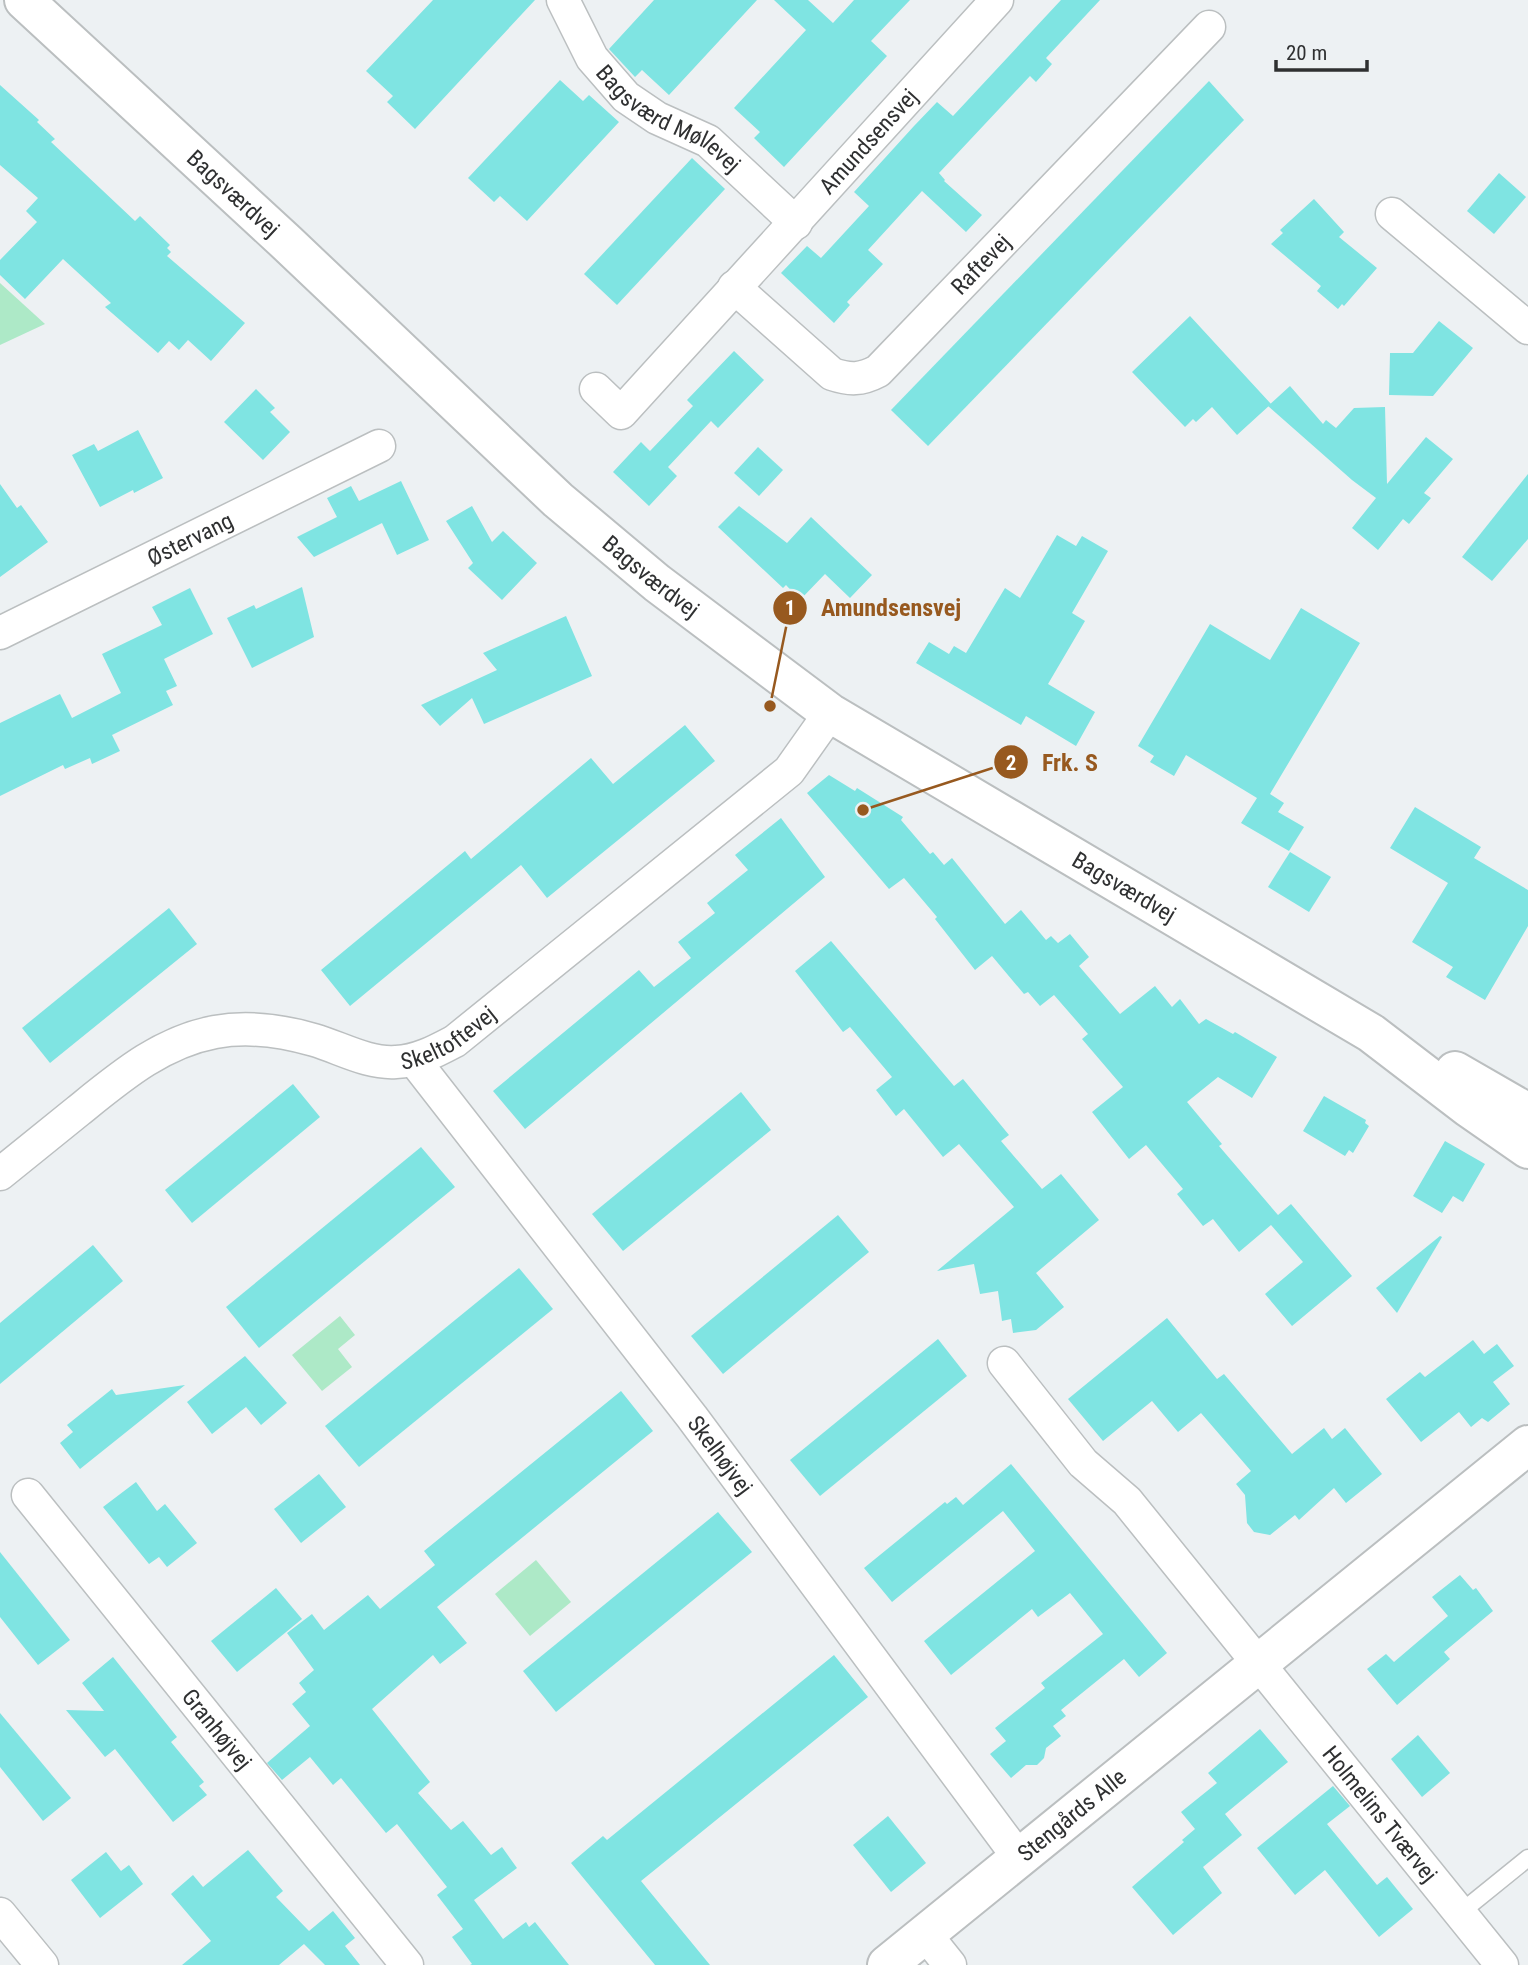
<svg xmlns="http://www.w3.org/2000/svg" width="1528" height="1965" viewBox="0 0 1528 1965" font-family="'Roboto Condensed',sans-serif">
<rect width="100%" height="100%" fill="#edf1f3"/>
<g fill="#ade9c7">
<polygon points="0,283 45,324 0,345"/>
<polygon points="340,1316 355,1335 338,1349 352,1367 322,1391 292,1355"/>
<polygon points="536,1560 571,1602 530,1636 495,1594"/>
</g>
<g fill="#7fe4e2">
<polygon points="433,0 535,0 415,129 387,102 393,96 366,71"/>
<polygon points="654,0 757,0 669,95 642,70 635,77 609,49"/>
<polygon points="774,0 808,0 833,23 854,0 910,0 871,41 887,56 784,167 754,138 760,132 734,108 806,30"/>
<polygon points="1061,0 1100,0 1046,58 1052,64 1036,82 1030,76 939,173 945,180 944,181 982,215 966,232 922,191 868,250 883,264 847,302 850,305 834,323 781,273 807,246 821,258 869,206 854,192 914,126 937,102 953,116"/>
<polygon points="560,80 583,101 589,95 619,122 527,221 500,196 494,202 468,178"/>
<polygon points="1209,81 1244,120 928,446 891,410"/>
<polygon points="0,85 39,120 37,122 55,139 51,142 135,221 140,216 170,245 167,248 171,252 167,256 245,323 211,361 188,340 179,350 169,341 158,353 105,307 111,303 63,259 25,299 0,275 0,260 37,222 26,211 38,198 0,165"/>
<polygon points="692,158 725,189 617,305 584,274"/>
<polygon points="1499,173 1526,197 1494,234 1467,211"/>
<polygon points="1314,199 1344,232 1339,237 1377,268 1344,306 1342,304 1338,309 1317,291 1321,286 1271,244 1283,233 1280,230"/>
<polygon points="1190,316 1271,404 1237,435 1212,407 1196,422 1193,419 1185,427 1132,372"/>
<polygon points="1439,321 1473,348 1433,396 1389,395 1390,353 1413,353"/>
<polygon points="734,351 764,380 718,428 711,421 668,467 677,476 649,506 613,472 641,442 650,451 693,406 687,400"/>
<polygon points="1290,386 1323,424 1326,420 1336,428 1354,408 1385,407 1387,484 1426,437 1453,459 1424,493 1431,498 1409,524 1403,519 1378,550 1352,528 1376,498 1352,480 1268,406"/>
<polygon points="256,389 275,408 270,412 290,432 263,460 224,422"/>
<polygon points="138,430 163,478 134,493 133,490 100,507 72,455 94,444 98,451"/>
<polygon points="758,447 783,470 759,496 734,473"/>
<polygon points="1528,474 1528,539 1492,581 1462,557"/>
<polygon points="401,481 429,540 397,555 382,523 314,557 297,537 337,517 327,498 351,486 359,501"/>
<polygon points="0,484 17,508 21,505 48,542 0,577"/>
<polygon points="472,506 492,542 503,531 537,563 502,600 468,568 473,563 446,521"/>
<polygon points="739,506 787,543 811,517 872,575 850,598 825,574 800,600 786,585 783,588 718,527"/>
<polygon points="1057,535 1076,546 1082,536 1108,551 1072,613 1085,621 1048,684 1095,712 1076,746 1026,716 1021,725 916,663 929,642 949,654 954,646 966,653 1005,588 1020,598"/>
<polygon points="302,587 314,637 252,668 227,618 254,605 256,609"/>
<polygon points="190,588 213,634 164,659 177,686 166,691 173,705 112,735 120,751 92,764 90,758 65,769 63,765 0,796 0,723 60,694 72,718 121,693 102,654 162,625 152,607"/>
<polygon points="1301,608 1360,643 1270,794 1284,803 1278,812 1304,827 1289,851 1241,823 1257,798 1186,755 1174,776 1150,762 1154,756 1138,746 1210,624 1270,660"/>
<polygon points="566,616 592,676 484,724 472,698 440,726 421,705 497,670 483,653"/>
<polygon points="685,725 715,761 547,898 521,865 350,1006 321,970 465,851 471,859 591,758 613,784"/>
<polygon points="829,775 855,791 857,788 903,817 901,820 930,854 933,852 944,865 952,858 1005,924 1021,910 1046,940 1051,936 1058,943 1070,934 1089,957 1079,966 1120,1014 1155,986 1172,1007 1180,999 1199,1024 1206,1019 1233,1034 1235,1032 1277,1057 1252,1098 1218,1077 1187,1102 1222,1144 1219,1146 1278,1215 1291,1204 1352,1276 1292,1326 1265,1294 1303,1262 1271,1225 1239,1252 1213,1219 1203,1226 1177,1194 1183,1189 1146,1145 1129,1159 1092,1112 1123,1087 1082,1039 1088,1034 1054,995 1040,1006 1028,992 1024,994 992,956 975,970 935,919 937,917 904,878 889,889 807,793"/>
<polygon points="1415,807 1481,847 1474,858 1528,890 1528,926 1485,1000 1446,977 1453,967 1412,942 1448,883 1390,848"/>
<polygon points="781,818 825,877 525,1129 493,1091 639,970 654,987 691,958 678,942 715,913 707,903 748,870 735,855"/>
<polygon points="1290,852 1331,877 1309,912 1268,887"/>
<polygon points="169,908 197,944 50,1063 22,1028"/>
<polygon points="831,941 954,1086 963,1079 1009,1135 1001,1141 1042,1189 1061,1174 1099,1220 1036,1273 1064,1307 1036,1330 1013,1333 1011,1319 1002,1321 998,1291 980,1294 974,1264 937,1271 1014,1207 959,1144 943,1157 904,1109 896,1116 876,1090 892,1077 850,1027 843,1032 795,971"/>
<polygon points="293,1084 320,1117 192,1223 165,1190"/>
<polygon points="741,1092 771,1130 623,1251 592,1214"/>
<polygon points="1324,1096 1366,1120 1365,1123 1369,1126 1353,1153 1349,1150 1345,1156 1303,1131"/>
<polygon points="1445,1141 1485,1164 1463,1202 1453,1196 1442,1213 1413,1196"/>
<polygon points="421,1147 455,1187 259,1348 226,1307"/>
<polygon points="838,1215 869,1252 723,1374 691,1336"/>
<polygon points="1440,1236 1442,1237 1397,1313 1376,1288"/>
<polygon points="93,1245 123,1281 0,1384 0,1323"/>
<polygon points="519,1268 553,1309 359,1467 325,1426"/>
<polygon points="1167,1318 1217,1379 1224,1374 1292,1454 1324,1428 1332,1439 1345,1428 1382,1474 1346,1503 1334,1488 1299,1520 1295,1515 1270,1535 1254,1532 1247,1523 1245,1495 1236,1484 1251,1471 1201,1413 1178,1432 1152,1401 1103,1441 1068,1399"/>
<polygon points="938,1339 967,1376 820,1496 790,1460"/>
<polygon points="1473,1340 1484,1354 1497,1344 1514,1366 1493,1382 1510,1404 1488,1422 1482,1418 1471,1427 1459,1412 1421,1442 1386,1399 1420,1372 1425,1377"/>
<polygon points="245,1356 287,1403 261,1425 246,1407 212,1434 187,1402"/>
<polygon points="185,1385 80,1469 60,1443 73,1432 67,1425 112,1389 116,1395"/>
<polygon points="621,1391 653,1431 437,1607 467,1643 440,1664 433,1655 372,1709 430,1782 418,1793 451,1830 463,1821 491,1855 502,1847 517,1868 474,1900 503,1939 526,1922 529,1927 535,1922 569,1965 470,1965 472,1964 452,1937 463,1929 437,1895 447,1887 397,1824 386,1833 341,1778 333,1785 310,1757 282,1780 267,1763 310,1726 292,1704 306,1692 299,1683 314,1670 287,1633 312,1614 324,1630 368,1595 380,1609 435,1565 424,1551"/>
<polygon points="1011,1464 1167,1653 1139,1677 1124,1659 1061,1710 1066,1716 1053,1726 1061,1736 1046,1748 1044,1758 1037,1765 1026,1765 1011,1778 990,1754 1006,1741 995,1728 1045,1688 1041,1683 1103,1634 1070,1593 1038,1617 1032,1609 951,1675 924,1641 1035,1551 1003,1511 892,1602 864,1568 945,1502 947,1504 956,1497 963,1505"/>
<polygon points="319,1474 346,1507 301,1543 274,1509"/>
<polygon points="136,1482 157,1511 165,1504 197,1543 167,1567 159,1557 149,1564 103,1507"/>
<polygon points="718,1512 752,1552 556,1712 523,1671"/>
<polygon points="0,1552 70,1640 38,1665 0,1617"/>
<polygon points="1460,1575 1473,1590 1476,1588 1493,1611 1444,1652 1450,1659 1397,1705 1367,1669 1386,1654 1394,1662 1448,1616 1432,1597"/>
<polygon points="276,1588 302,1619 237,1672 211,1641"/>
<polygon points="834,1655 868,1697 641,1881 710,1965 655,1965 571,1863 603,1836 607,1840"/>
<polygon points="113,1657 177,1737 171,1742 204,1782 199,1786 207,1795 173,1822 115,1749 105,1757 66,1710 104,1711 82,1683"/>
<polygon points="0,1713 71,1798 43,1821 0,1767"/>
<polygon points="1260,1729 1288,1762 1225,1814 1242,1835 1203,1867 1222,1893 1173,1935 1132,1887 1184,1842 1182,1840 1195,1829 1181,1812 1217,1783 1208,1773"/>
<polygon points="1418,1735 1450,1773 1422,1797 1391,1759"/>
<polygon points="1333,1786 1350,1806 1327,1824 1377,1885 1387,1877 1413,1909 1379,1937 1325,1870 1295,1895 1257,1848"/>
<polygon points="888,1816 926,1863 891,1892 853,1845"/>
<polygon points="248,1850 283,1891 276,1897 309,1931 333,1911 355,1938 345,1946 360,1965 325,1965 304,1944 279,1965 182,1965 211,1941 171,1894 193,1875 203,1887"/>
<polygon points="106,1852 121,1871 129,1865 143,1884 100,1918 71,1880"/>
</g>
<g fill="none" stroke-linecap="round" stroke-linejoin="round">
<g stroke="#bbbfc0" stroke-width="19">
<polyline id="service" points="1460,1913 1528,1858"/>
</g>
<g stroke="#bbbfc0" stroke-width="35">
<g id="minor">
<path id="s1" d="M563,0L592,58L626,97L657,118L708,141L796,223"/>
<polyline points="1392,214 1528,328"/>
<path id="s2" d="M734,287L832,374C850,380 861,380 878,371L1209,27"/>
<path id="s3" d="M596,389L621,413L997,0"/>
<path id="s4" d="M0,633L379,446"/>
<path id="s5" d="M414,1060L692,1417L1019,1858"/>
<path id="s6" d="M0,1174C26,1153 52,1132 78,1111C120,1077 161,1042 215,1032C248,1026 283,1031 314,1040C341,1048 368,1064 396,1062C418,1061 436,1051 455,1041L789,771L830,713"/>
<path id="s7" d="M1004,1363L1083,1463L1127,1501L1502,1965"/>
<path id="s8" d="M28,1495L407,1965"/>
<polyline points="0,1914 42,1965"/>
<polyline points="926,1935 950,1965"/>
</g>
</g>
<g stroke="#bbbfc0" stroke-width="42">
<g id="tertiary">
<path id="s9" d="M887,1965L1528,1445"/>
</g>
</g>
<g stroke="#bbbfc0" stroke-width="42">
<g id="primary">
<path id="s10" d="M24,0L287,243L558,500L657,583L830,713L1371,1033L1469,1108L1528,1149"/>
<polyline points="1455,1071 1528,1113"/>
</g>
</g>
<use href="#service" stroke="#fff" stroke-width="16"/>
<use href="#minor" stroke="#fff" stroke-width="32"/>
<use href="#tertiary" stroke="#fff" stroke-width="38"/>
<use href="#primary" stroke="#fff" stroke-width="38"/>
</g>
<g text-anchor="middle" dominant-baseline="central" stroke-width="5" stroke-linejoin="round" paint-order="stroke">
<g font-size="23" fill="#2f3031" stroke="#edf1f3">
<text stroke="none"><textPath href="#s1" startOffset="164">Bagsværd Møllevej</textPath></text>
<text stroke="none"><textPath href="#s3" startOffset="402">Amundsensvej</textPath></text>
<text stroke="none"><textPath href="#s10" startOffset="285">Bagsværdvej</textPath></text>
<text stroke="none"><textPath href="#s2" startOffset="327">Raftevej</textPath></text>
<text stroke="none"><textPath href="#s4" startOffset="212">Østervang</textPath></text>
<text stroke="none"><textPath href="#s10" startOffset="852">Bagsværdvej</textPath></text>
<text stroke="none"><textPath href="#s10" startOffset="1419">Bagsværdvej</textPath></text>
<text stroke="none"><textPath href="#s6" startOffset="504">Skeltoftevej</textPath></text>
<text stroke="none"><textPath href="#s5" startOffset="500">Skelhøjvej</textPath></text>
<text stroke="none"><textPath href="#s8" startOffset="301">Granhøjvej</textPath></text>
<text stroke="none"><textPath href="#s9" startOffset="238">Stengårds Alle</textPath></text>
<text stroke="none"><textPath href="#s7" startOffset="588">Holmelins Tværvej</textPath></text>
</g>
</g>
<path fill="none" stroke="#97591f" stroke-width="2.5" d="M770 706L790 608M863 810L1011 762"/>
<g fill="#97591f" stroke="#edf1f3" stroke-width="2.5">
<circle cx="770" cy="706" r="7"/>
<circle cx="863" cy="810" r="7"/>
<circle cx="790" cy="608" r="18"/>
<circle cx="1011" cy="762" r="18"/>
</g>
<g font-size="21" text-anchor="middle" font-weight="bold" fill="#fff">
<text x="790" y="615">1</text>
<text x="1011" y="770">2</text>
</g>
<g font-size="24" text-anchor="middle" font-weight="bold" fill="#97591f" stroke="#edf1f3" stroke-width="5" stroke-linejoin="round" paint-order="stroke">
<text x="891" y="616">Amundsensvej</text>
<text x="1070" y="771">Frk. S</text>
</g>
<path d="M1276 60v10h91v-10" fill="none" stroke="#2f3031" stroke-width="3.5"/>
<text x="1286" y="60" font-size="21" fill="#2f3031" stroke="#edf1f3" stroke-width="5" paint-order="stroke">20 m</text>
</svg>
